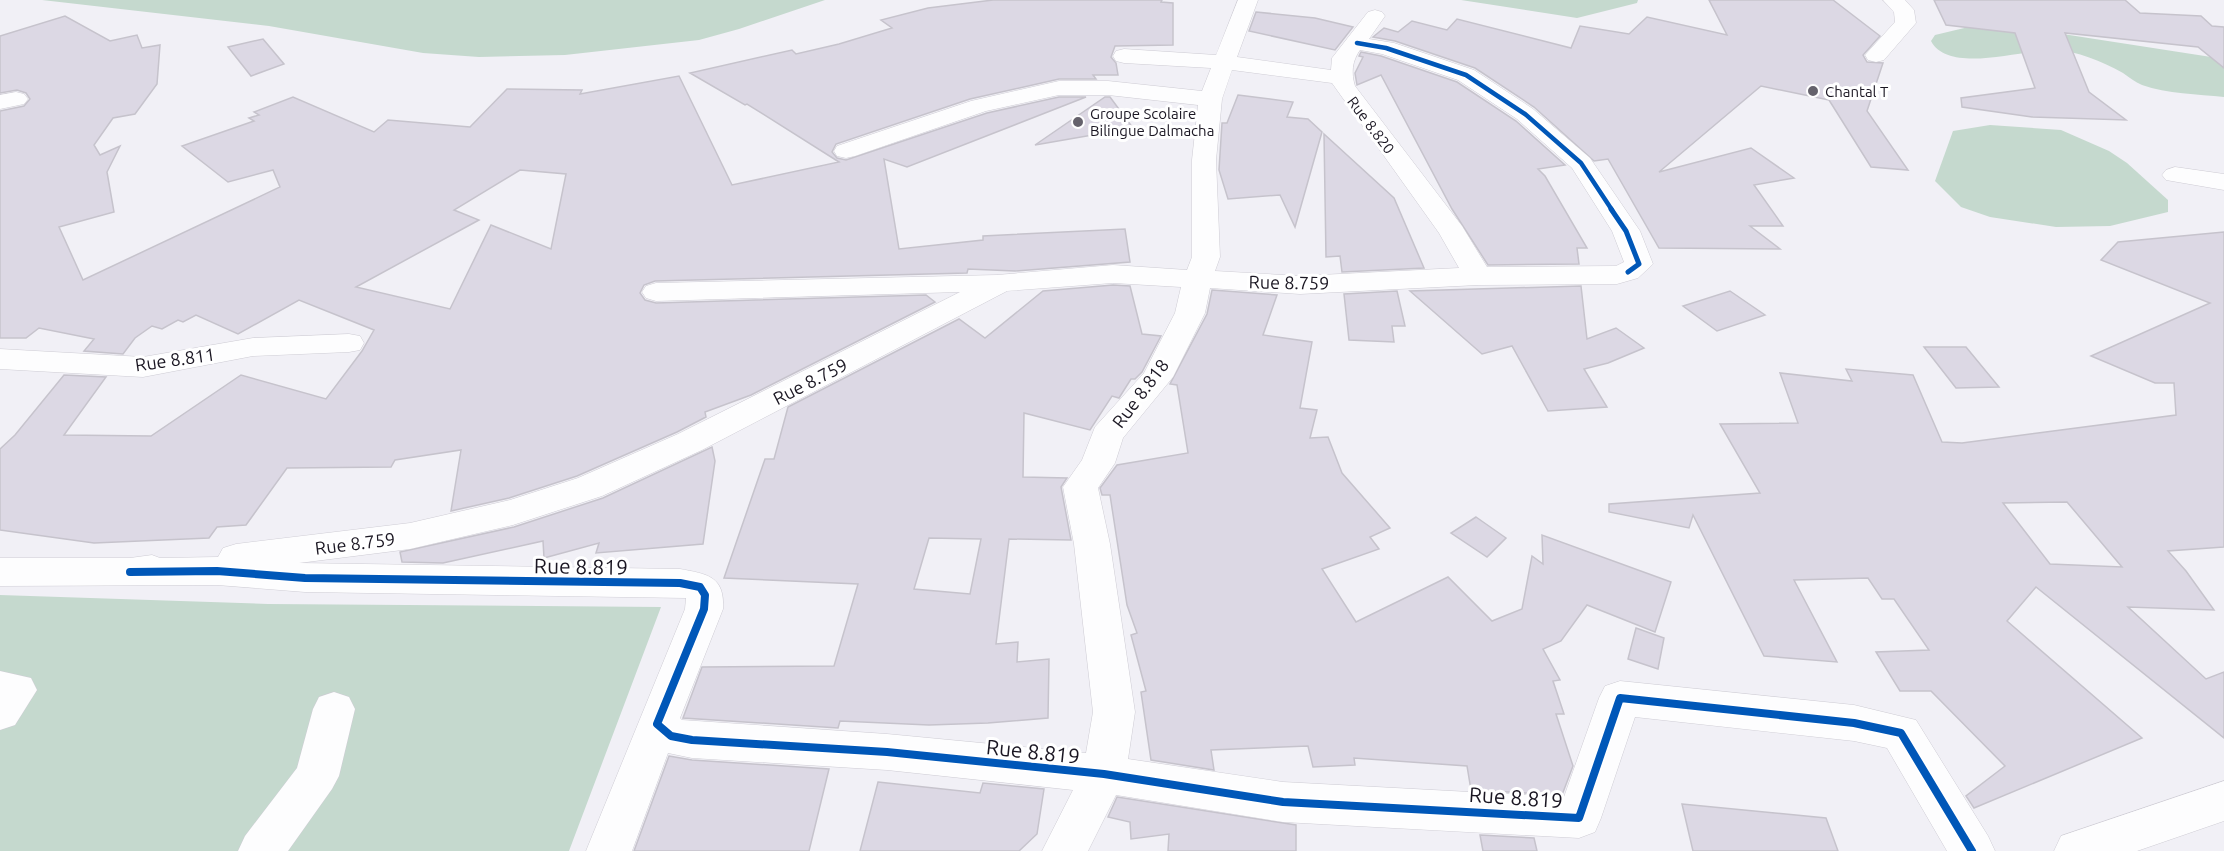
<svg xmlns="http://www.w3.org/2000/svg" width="2224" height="851" viewBox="0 0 2224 851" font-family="Ubuntu,sans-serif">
<rect width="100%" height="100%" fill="#f1f0f6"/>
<g fill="#c5d9ce">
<polygon points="42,0 825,0 739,29 699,40 565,55 479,57 423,53 269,26"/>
<polygon points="1461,0 1638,0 1637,3 1577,18"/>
<path d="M1981,24H1999L2224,59V97C2198,94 2167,94 2142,85C2135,82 2129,77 2123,73C2101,61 2078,51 2053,50C2023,49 1949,75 1931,41L1935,35Z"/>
<polygon points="1990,125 2061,130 2109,151 2127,163 2168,200 2168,212 2110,226 2056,227 1990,217 1961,207 1935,181 1953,131"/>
<polygon points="0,595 268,604 661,607 569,851 0,851"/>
</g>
<g fill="#dcd8e4" stroke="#c6c3cc" stroke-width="1.5" fill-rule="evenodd">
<path d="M993,0H1162L1161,2L1173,3V45L1115,46L1111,57L1116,63L1118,75H1093L1096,79H1059L970,99L836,144L832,152L837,158L846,160L987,113L1059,97H1086L907,167L884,159L899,249L983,240V236L1125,229L1130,262L1015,271L968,269L967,273L655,281L644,285L640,293L645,300L656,303L926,295L935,302L751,395L705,412L706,417L677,432L577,476L509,498L451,511L461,450L395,460L391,467L287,468L246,525L217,527L209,538L94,543L0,530V449L15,435L64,375L106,377L64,435L151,436L241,375L326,399L362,351L374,330L299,300L238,334L196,315L183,322L178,320L162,329L152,326L135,338L123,354L84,351L94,339L39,328L26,338H0V111L24,106L30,99L26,93L17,90L0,93V36L65,16L110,41L137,35L142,48L160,45L157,84L135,114L113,118L94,145L100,155L120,146L107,172L114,212L59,227L83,280L280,187L273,170L228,182L182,146L254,121L249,118L259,115L254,112L293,97L374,132L388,120L470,127L507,89L582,90L580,94L679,76L732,185L839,162L747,104L745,105L690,73L792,50L796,54L839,44L892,28L881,20L928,8ZM520,170L566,174L551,249L491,225L450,309L356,287L479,220L454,210Z"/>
<polygon points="1709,0 1833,0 1880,36 1863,55 1867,62 1883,63 1867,111 1908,170 1871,167 1829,100 1761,86 1659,172 1751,148 1794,178 1754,185 1783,226 1750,226 1780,249 1659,248 1608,159 1594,161 1534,107 1475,68 1395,41 1373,37 1384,28 1398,32 1412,21 1447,30 1457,19 1571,48 1580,26 1629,34 1647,17 1727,35"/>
<polygon points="1934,0 2125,0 2140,13 2201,16 2212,26 2224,27 2224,68 2198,47 2065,33 2089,92 2126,120 2032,117 1962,107 1961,98 2035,88 2015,33 1946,25"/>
<polygon points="1256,12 1315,18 1353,27 1335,50 1249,31"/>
<polygon points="263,39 284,64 251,76 228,47"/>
<polygon points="1361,52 1381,56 1457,82 1516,121 1565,165 1538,169 1545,176 1587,248 1577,248 1579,264 1488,265 1452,209 1381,75 1357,85 1355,73 1363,57 1359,56"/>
<polygon points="1238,95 1293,102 1287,117 1308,119 1322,132 1295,227 1280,195 1228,199 1219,170 1222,123 1227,123"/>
<polygon points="1105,97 1110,97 1133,128 1035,145"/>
<polygon points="1324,134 1394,198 1424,268 1342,272 1340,256 1326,257"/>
<path d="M2224,232V547L2168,551L2186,571L2214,610L2128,607L2206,679L2224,672V738L2036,587L2007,621L2142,738L1974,808L1966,796L2005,766L1931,691H1900L1876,652L1929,650L1894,599H1882L1868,578L1794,580L1837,662L1764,656L1693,515L1689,528L1609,512V504L1760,493L1720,424L1798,423L1780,373L1852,381L1846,369L1913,375L1942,442L1962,443L2176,415L2174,383H2155L2091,356L2210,303L2101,260L2118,242ZM2067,502L2122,567L2050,564L2003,503Z"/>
<path d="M1113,285L1130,286L1142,334L1161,336L1142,372L1135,379H1131L1119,398L1112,396L1090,430L1024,413L1023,477L1067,478L1061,487L1071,540L1009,539L996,644L1018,642L1017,662L1049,659L1048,718L988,723L929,725L840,721L838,728L683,718L702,667L834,666L858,584L724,578L765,459H774L788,407L959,319L985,338L1043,291ZM929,538L981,539L970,594L914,589Z"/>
<polygon points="1581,286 1587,339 1616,328 1644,348 1608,363 1584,369 1607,407 1548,411 1512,346 1482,354 1410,291"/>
<polygon points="1212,290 1277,295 1263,335 1312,342 1300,408 1317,410 1310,438 1328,437 1342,473 1390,528 1370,537 1379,549 1322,569 1356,622 1448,577 1492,621 1522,609 1532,556 1543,564 1542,535 1671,582 1655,632 1587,605 1561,641 1543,649 1560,680 1553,681 1564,714 1556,714 1573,766 1562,795 1471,790 1467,766 1354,758 1355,765 1313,767 1308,746 1211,750 1214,770 1151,760 1141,692 1146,691 1131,635 1137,633 1127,605 1110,495 1102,495 1100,488 1117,465 1188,453 1177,385 1170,384 1207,314"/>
<polygon points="1397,291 1405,326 1392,326 1394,342 1349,340 1344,294"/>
<polygon points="1730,291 1765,315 1717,331 1683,306"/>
<polygon points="1924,347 1966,347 1999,387 1956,388"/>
<polygon points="712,447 715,461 703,544 596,553 599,543 544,558 543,541 443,563 402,562 400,552 514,527 603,498"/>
<polygon points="1476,517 1506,538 1487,557 1451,533"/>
<polygon points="1636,628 1664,638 1658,669 1628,659"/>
<polygon points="669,756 692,760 829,769 809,851 634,851"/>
<polygon points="878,782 980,793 983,783 1044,789 1037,834 1019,851 860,851"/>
<polygon points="1117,797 1296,825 1296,851 1168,851 1169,834 1131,839 1130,822 1108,817"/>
<polygon points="1682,804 1826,818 1838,851 1693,851"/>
<polygon points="1480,835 1534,838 1537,851 1483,851"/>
</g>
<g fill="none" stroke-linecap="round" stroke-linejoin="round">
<g stroke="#ceccd4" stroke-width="1">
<g id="minor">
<path d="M1238,0H1258L1237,57L1331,70L1332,58L1368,12L1375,10L1382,12L1385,16L1369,39L1394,43L1474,70L1533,109L1590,158L1640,231L1653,264L1638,278L1617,284L1478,285L1300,294L1210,288L1205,313L1173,377L1123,438L1115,463L1098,488L1110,544L1135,712L1128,759L1283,782L1564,797L1599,698L1605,686L1620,681L1854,705L1916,720L1988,836L1995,851H1947L1887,748L1854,741L1635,717L1601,818L1595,832L1579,838L1283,822L1116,795L1088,851H1042L1073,790L887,770L692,758L668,753L632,851H586L685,609L686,598L305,592L217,585L0,586V558H130L152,555L160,558L218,557L223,548L236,544L410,523L510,500L578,478L678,434L960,292L656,301L646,298L642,292L646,286L656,283L997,275L1113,265L1187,270L1192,257V160L1198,105L1108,95H1059L986,111L855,156L846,158L837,156L834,151L837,146L971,101L1059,81H1108L1202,91L1211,68L1124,63L1116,61L1113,56L1116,51L1124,49L1216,55ZM1360,50L1382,54L1458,80L1517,119L1572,168L1612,231L1624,262L1616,266L1487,267L1462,226L1355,86C1351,73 1352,61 1360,50ZM1232,70L1332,83L1439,233L1459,268L1300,276L1215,271L1220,257L1216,160L1222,99ZM1113,283L1181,287L1175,313L1144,373L1095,427L1082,460L1063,487L1074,544L1093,712L1086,753L887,734L682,720L680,718L723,609C725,576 707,574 680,569L299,563L410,549L513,525L602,496L702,450L1007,291Z"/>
<polygon points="1883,0 1905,0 1914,10 1916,23 1884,60 1876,62 1868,60 1865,55 1895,22 1894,12"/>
<polygon points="16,92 24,94 28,99 24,104 0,109 0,95"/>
<polygon points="2175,167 2224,174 2224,190 2166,180 2162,175 2166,170"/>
<polygon points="349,334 360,336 364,343 360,350 349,352 253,356 143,377 0,369 0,349 143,357 253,338"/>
<polygon points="0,671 31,678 37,690 15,725 0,730"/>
<polygon points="334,692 349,697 355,709 339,776 332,789 288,851 238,851 245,836 297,768 313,709 319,697"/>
<polygon points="2224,781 2224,821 2137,851 2054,851 2061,836"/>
</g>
</g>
<use href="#minor" fill="#fdfdfe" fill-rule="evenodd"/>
<g stroke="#fff" stroke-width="7">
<polyline id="cycleway-far2" points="1357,43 1386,48 1466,75 1525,114 1581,163 1612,210"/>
</g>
<g stroke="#fff" stroke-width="9">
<polyline id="cycleway-far1" points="1611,209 1626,231 1639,264 1628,272"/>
</g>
<g stroke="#fff" stroke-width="11">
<polyline id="cycleway" points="130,572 217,571 305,578 680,583 700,587 705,595 704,609 657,724 671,736 692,740 887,752 1104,774 1283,802 1579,818 1620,698 1854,723 1901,733 1972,851"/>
</g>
<use href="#cycleway-far2" stroke="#0057b8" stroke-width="4.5"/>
<use href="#cycleway-far1" stroke="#0057b8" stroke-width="5"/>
<use href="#cycleway" stroke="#0057b8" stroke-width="8"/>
</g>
<g fill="#65626c" stroke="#fff" stroke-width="2">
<circle cx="1813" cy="91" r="6"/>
<circle cx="1078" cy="122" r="6"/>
</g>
<g text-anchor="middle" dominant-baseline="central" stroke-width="6" stroke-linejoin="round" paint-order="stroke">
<g font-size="15" fill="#1a1622" stroke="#fff" text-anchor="start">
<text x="1825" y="91">Chantal T</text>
<text x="1090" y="113">Groupe Scolaire<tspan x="1090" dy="17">Bilingue Dalmacha</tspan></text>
</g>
<g font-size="15" fill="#1a1622" stroke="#fff">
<text transform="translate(1371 125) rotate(53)">Rue 8.820</text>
</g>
<g font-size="18" fill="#1a1622" stroke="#fff">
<text transform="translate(1289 282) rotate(1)">Rue 8.759</text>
<text transform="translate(175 359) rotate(-8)">Rue 8.811</text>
<text transform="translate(810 381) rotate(-27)">Rue 8.759</text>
<text transform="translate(1140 393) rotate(-53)">Rue 8.818</text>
<text transform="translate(355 543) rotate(-7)">Rue 8.759</text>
</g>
<g font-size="21" fill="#1a1622" stroke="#fff">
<text transform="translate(581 566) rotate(1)">Rue 8.819</text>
<text transform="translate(1033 751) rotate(6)">Rue 8.819</text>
<text transform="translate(1516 797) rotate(4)">Rue 8.819</text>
</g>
</g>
</svg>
